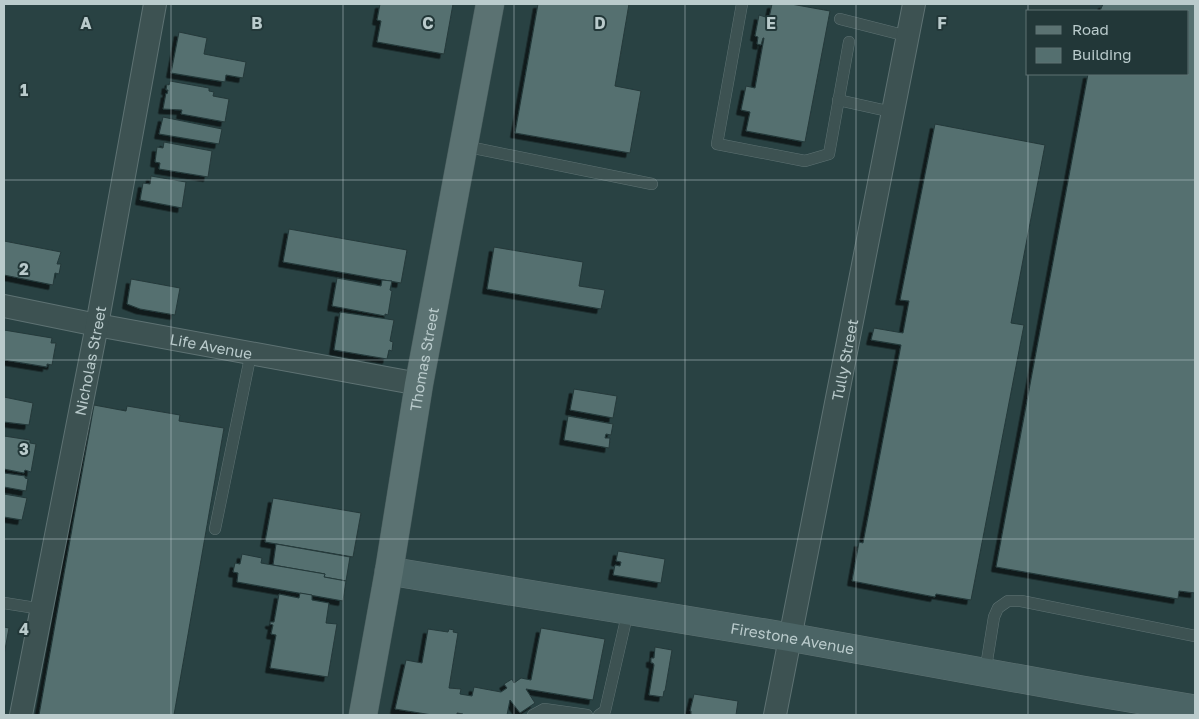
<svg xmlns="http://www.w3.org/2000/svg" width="1199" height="719" viewBox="0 0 1199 719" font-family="'Golos Text',sans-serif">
<defs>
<filter id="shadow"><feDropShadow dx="-4.5" dy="4.5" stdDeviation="0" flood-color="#0009"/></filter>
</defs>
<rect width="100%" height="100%" fill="#294243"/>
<g fill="#546f6f" stroke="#24393a" filter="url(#shadow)">
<polygon points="380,4 453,4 444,54 377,42 381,21 377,20"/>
<polygon points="538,4 629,4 615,86 641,91 630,153 515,133"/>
<polygon points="772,4 791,4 830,11 805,142 746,131 750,112 741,110 746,86 755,88 764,38 763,38 761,45 757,44 758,37 755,36 759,15 769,18"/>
<polygon points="1103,4 1195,4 1195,593 1179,591 1178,599 996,567 1088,74 1188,74 1188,11 1100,11"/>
<polygon points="179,32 207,38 204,54 246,62 243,78 226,75 225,82 171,73"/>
<polygon points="170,81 209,88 209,91 214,92 213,96 229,99 225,122 181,114 182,110 163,109 166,93 167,94 168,90 166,90 167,84 169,85"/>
<polygon points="163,117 222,129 219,144 159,134"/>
<polygon points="935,124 1045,145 1011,323 1024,325 971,600 936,594 935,597 852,581 859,542 863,543 901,345 871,340 874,328 903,333 909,301 900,300"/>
<polygon points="164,142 212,151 208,177 159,169 160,163 155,162 157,147 163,148"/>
<polygon points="151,176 186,182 182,208 140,200 143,183 150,184"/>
<polygon points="289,229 407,250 401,283 283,262"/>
<polygon points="4,241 61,252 57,264 61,264 59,274 55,273 53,285 4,275"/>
<polygon points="494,247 583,262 579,286 605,290 601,309 487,289"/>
<polygon points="337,278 381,286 382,280 392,281 390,290 392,291 388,315 385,314 385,316 332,306"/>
<polygon points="131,279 180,288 175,315 140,309 127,304"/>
<polygon points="340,312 394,320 390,341 393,342 392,351 389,350 387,359 334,350"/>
<polygon points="4,330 52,338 51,343 56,343 52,365 47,364 47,367 4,360"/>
<polygon points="574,389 617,396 613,418 570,410"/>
<polygon points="4,397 33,403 29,425 4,422"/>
<polygon points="94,405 126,411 127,406 180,415 179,421 224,428 174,715 39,715"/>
<polygon points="568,416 613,424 611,435 606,434 605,438 610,438 609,448 564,440"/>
<polygon points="4,436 30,440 30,443 36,444 31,472 25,470 24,473 4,469"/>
<polygon points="4,473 25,476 25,478 28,479 26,491 4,487"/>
<polygon points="4,494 27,498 22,520 4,517"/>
<polygon points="273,498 361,513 353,557 265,542"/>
<polygon points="276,544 350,557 346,581 324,577 325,574 273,565"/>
<polygon points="618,551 665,559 661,583 613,575 615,565 620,566 621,562 616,561"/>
<polygon points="242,554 262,558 261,563 325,574 324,577 346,581 343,601 237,582 238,573 233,572 235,563 240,564"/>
<polygon points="300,593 312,595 312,600 329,603 326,623 337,624 328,677 270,668 276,635 271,634 273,625 270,624 270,622 274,622 279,594 299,598"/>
<polygon points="4,627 9,628 4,655"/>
<polygon points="541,628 605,639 593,700 526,689 535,703 520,713 510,700 507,715 463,715 463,714 457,713 457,715 432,715 395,709 406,660 422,663 428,629 448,632 449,629 454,630 453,632 458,633 449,688 461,689 460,694 472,696 474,687 501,692 507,688 504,684 512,679 514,683 521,678 531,680"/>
<polygon points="655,647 672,650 665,691 664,691 663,697 649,695 654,665 653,663 651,663 651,658 654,658"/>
<polygon points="694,694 738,701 736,715 691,715 691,711 690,711"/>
</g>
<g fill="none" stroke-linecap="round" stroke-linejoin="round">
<g stroke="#5e7273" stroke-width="12">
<g id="service">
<polyline points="742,4 717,144 805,161 829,154 849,42"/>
<polyline points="840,19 907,36"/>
<polyline points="838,100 892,112"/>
<polyline points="464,146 652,184"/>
<polyline points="215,529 251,353"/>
<polyline points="4,603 42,609"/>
<polyline points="985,673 994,617 998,608 1008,601 1021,601 1195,636"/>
<polyline points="533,715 544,709 587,715"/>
<polyline points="599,715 605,711 628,611"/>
</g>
</g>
<g stroke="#5e7273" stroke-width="24">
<g id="minor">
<path id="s1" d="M4,306L97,325L419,384"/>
<path id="s2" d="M21,715L97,325L155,4"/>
<path id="s3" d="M775,715L914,4"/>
</g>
</g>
<g stroke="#5e7273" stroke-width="29">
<g id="secondary">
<path id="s4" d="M389,571L789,637L1082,690L1195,709"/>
</g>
</g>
<g stroke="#4a5e5f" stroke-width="29">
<g id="primary">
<path id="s5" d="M363,715L389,571L419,384L490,4"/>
</g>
</g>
<use href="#service" stroke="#3d5252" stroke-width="11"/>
<use href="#minor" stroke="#3d5252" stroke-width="22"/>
<use href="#secondary" stroke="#4b6465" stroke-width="28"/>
<use href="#primary" stroke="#5b7272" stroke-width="28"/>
</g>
<path fill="none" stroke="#bacbcc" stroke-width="1" stroke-opacity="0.55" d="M171,4V715M343,4V715M514,4V715M685,4V715M856,4V715M1028,4V715M4,180H1195M4,360H1195M4,539H1195"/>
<g text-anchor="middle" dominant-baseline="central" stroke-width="4" stroke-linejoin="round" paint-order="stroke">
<g font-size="15" fill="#bacbcc" stroke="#223738">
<text stroke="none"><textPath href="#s1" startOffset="211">Life Avenue</textPath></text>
<text stroke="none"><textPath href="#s5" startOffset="361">Thomas Street</textPath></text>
<text stroke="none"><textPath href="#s3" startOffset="362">Tully Street</textPath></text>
<text stroke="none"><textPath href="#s2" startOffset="361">Nicholas Street</textPath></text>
<text stroke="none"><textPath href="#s4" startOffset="409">Firestone Avenue</textPath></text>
</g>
</g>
<g font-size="16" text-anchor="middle" font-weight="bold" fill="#bacbcc" stroke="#223738" stroke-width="4" stroke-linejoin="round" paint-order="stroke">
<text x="86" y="29">A</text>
<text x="257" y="29">B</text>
<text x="428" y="29">C</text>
<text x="600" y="29">D</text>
<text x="771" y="29">E</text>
<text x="942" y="29">F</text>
<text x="24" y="96">1</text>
<text x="24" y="275">2</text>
<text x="24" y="455">3</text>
<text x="24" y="635">4</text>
</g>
<rect width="1199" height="719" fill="none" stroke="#bacbcc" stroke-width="10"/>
<rect x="1026" y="10" width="162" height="65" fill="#223738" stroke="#5f7273"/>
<rect x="1036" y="26" width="25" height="8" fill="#5b7272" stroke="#5f7273"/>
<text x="1072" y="35" font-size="15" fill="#bacbcc">Road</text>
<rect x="1036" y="48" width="25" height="15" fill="#546f6f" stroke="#5f7273"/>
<text x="1072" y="60" font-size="15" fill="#bacbcc">Building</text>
</svg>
